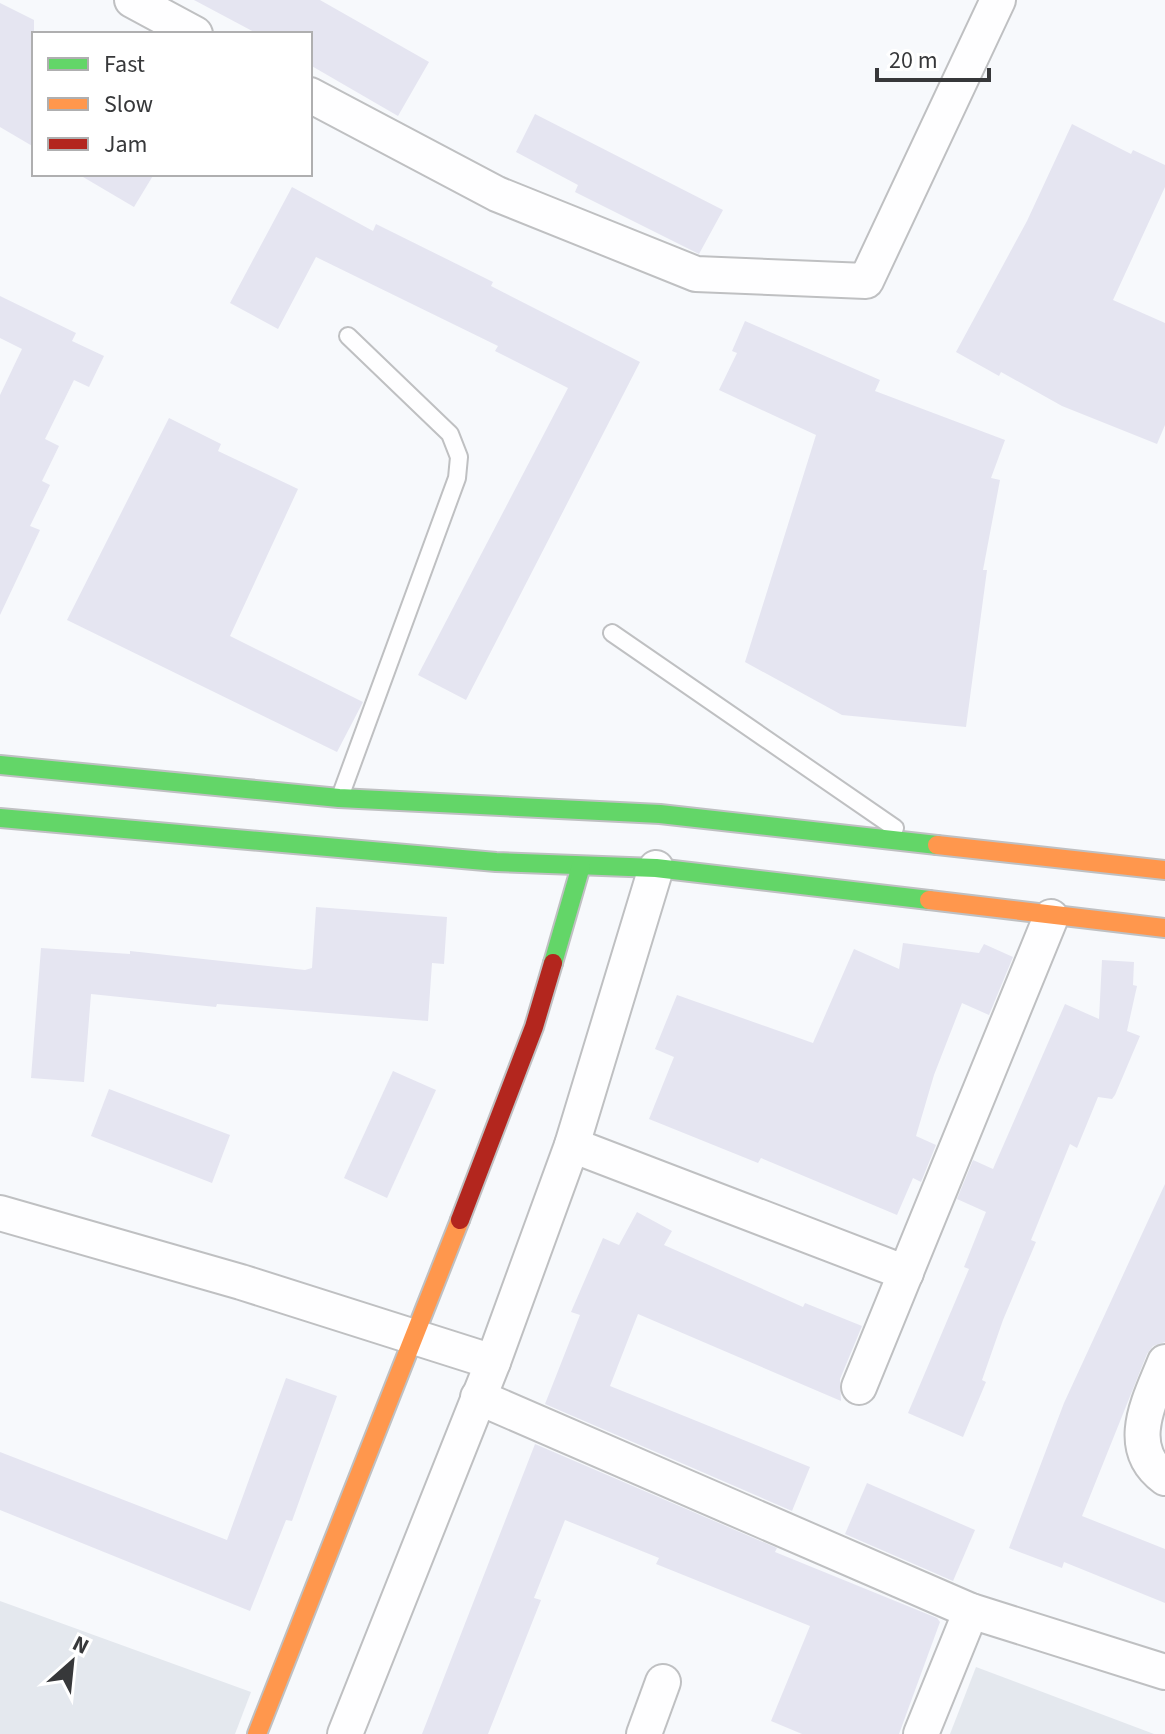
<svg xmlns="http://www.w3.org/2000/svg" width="1165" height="1734" viewBox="0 0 1165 1734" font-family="'Source Sans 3',sans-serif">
<rect width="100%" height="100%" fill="#f7f9fc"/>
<g fill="#e4e8ee">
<polygon points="0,1601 251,1692 235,1734 0,1734"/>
<polygon points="976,1667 1154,1734 950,1734"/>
</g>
<g fill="#e5e5f1">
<polygon points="194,0 320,0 429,62 398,116 310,65 310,34 258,34"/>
<polygon points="0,3 34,20 34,147 0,127"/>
<polygon points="535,114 723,210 699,254 575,192 578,185 516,152"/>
<polygon points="1072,124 1131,154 1133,150 1165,165 1165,187 1113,300 1165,323 1165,425 1157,444 1062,406 1001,372 999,376 956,352 1027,221"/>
<polygon points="78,174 154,174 134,207"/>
<polygon points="292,187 373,231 376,224 493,282 491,286 640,362 466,700 418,675 568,388 495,351 498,346 316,257 278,329 230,303"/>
<polygon points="0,296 76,333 72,341 104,356 89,387 74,380 45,439 59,446 42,481 50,485 30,526 40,530 0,615 0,395 22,349 0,338"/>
<polygon points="745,321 880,380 875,391 1005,440 991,478 1000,480 983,570 987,570 966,727 842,715 745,662 816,435 719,390 737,353 732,351"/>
<polygon points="169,418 221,444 218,451 298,489 230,636 363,702 337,752 67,620"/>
<polygon points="316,907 447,917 444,964 432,963 428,1021 217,1004 216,1007 91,994 84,1082 31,1078 41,948 130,954 130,951 305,970 312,968"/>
<polygon points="903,943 979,953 984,944 1013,957 989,1015 962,1003 934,1075 916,1136 936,1145 921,1182 913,1178 897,1215 761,1158 758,1163 649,1119 674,1057 655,1049 677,995 813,1043 854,949 899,969"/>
<polygon points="1102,960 1134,962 1133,985 1137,986 1127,1031 1140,1036 1115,1095 1112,1099 1098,1097 1077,1148 1070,1144 1031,1240 1036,1242 1003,1320 982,1380 986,1382 963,1437 908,1413 969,1269 964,1267 986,1212 957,1199 973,1160 993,1169 1065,1004 1099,1019"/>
<polygon points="393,1071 436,1090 387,1198 344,1178"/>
<polygon points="109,1089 230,1135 212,1183 91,1136"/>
<polygon points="1165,1184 1165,1342 1153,1346 1147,1354 1082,1516 1165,1549 1165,1603 1064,1562 1062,1568 1009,1548 1064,1403"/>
<polygon points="637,1212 672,1231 664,1245 803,1307 805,1303 862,1326 840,1379 841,1401 638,1314 610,1386 810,1467 792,1511 545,1404 580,1315 571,1312 603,1238 619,1245"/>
<polygon points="286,1378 337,1396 292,1521 286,1520 250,1611 0,1510 0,1452 227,1540"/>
<polygon points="535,1444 777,1548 775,1552 937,1618 940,1622 899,1734 802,1734 771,1721 810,1626 656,1564 659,1558 565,1520 534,1598 541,1600 488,1734 422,1734"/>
<polygon points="867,1483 975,1530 953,1581 845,1534"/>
</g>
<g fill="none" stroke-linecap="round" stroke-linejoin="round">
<g stroke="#bfc0c2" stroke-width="20">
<g id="lane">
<polyline points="612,633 895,828"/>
<polyline points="340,797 457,478 459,457 450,434 348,336"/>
</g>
</g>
<g stroke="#bfc0c2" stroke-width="38">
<g id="street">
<polyline points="132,0 195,34"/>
<polyline points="310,95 497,194 696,274 866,281 998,0"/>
<polyline points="572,1145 906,1273"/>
<polyline points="0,1213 241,1282 493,1362"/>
<path d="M1165,1362C1150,1400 1123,1447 1165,1478"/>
<polyline points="859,1387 1051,917"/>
<polyline points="478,1397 971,1611 1165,1672"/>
<polyline points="345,1734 493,1362 572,1145 656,868"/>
<polyline points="644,1734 663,1682"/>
<polyline points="921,1734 971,1611"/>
</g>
</g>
<g stroke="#bfc0c2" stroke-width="22">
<g id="fast">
<polyline points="0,765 339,798 660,814 937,845"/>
<polyline points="0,818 496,862 656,868 929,900"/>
<polyline points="553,963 581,866"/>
</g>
</g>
<g stroke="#bfc0c2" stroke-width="22">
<g id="slow">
<polyline points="937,845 1165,870"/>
<polyline points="929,900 1165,928"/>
<polyline points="257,1734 460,1220"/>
</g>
</g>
<g stroke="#bfc0c2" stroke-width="22">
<polyline id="jam" points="460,1220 534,1027 553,963"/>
</g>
<use href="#lane" stroke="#fefeff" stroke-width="16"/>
<use href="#street" stroke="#fefeff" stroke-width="34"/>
<use href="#fast" stroke="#63d668" stroke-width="18"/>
<use href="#slow" stroke="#ff974d" stroke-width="18"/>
<use href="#jam" stroke="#b3261e" stroke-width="18"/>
</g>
<rect x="32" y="32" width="280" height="144" fill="#ffffff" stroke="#afafb0" stroke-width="2"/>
<rect x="48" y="58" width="40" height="12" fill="#63d668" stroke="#afafb0" stroke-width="2"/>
<text x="104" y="72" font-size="24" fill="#37383a">Fast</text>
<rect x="48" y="98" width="40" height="12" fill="#ff974d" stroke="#afafb0" stroke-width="2"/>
<text x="104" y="112" font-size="24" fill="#37383a">Slow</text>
<rect x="48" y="138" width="40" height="12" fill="#b3261e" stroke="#afafb0" stroke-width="2"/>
<text x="104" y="152" font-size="24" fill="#37383a">Jam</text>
<g transform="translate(72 1662) rotate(27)" stroke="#ffffff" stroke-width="6" paint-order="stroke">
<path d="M0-6L14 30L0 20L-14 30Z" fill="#37383a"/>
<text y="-12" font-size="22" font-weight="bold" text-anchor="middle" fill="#37383a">N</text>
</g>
<path d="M877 68v12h112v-12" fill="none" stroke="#37383a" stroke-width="4"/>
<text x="889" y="68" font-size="24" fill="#37383a" stroke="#ffffff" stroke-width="6" paint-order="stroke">20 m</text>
</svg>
